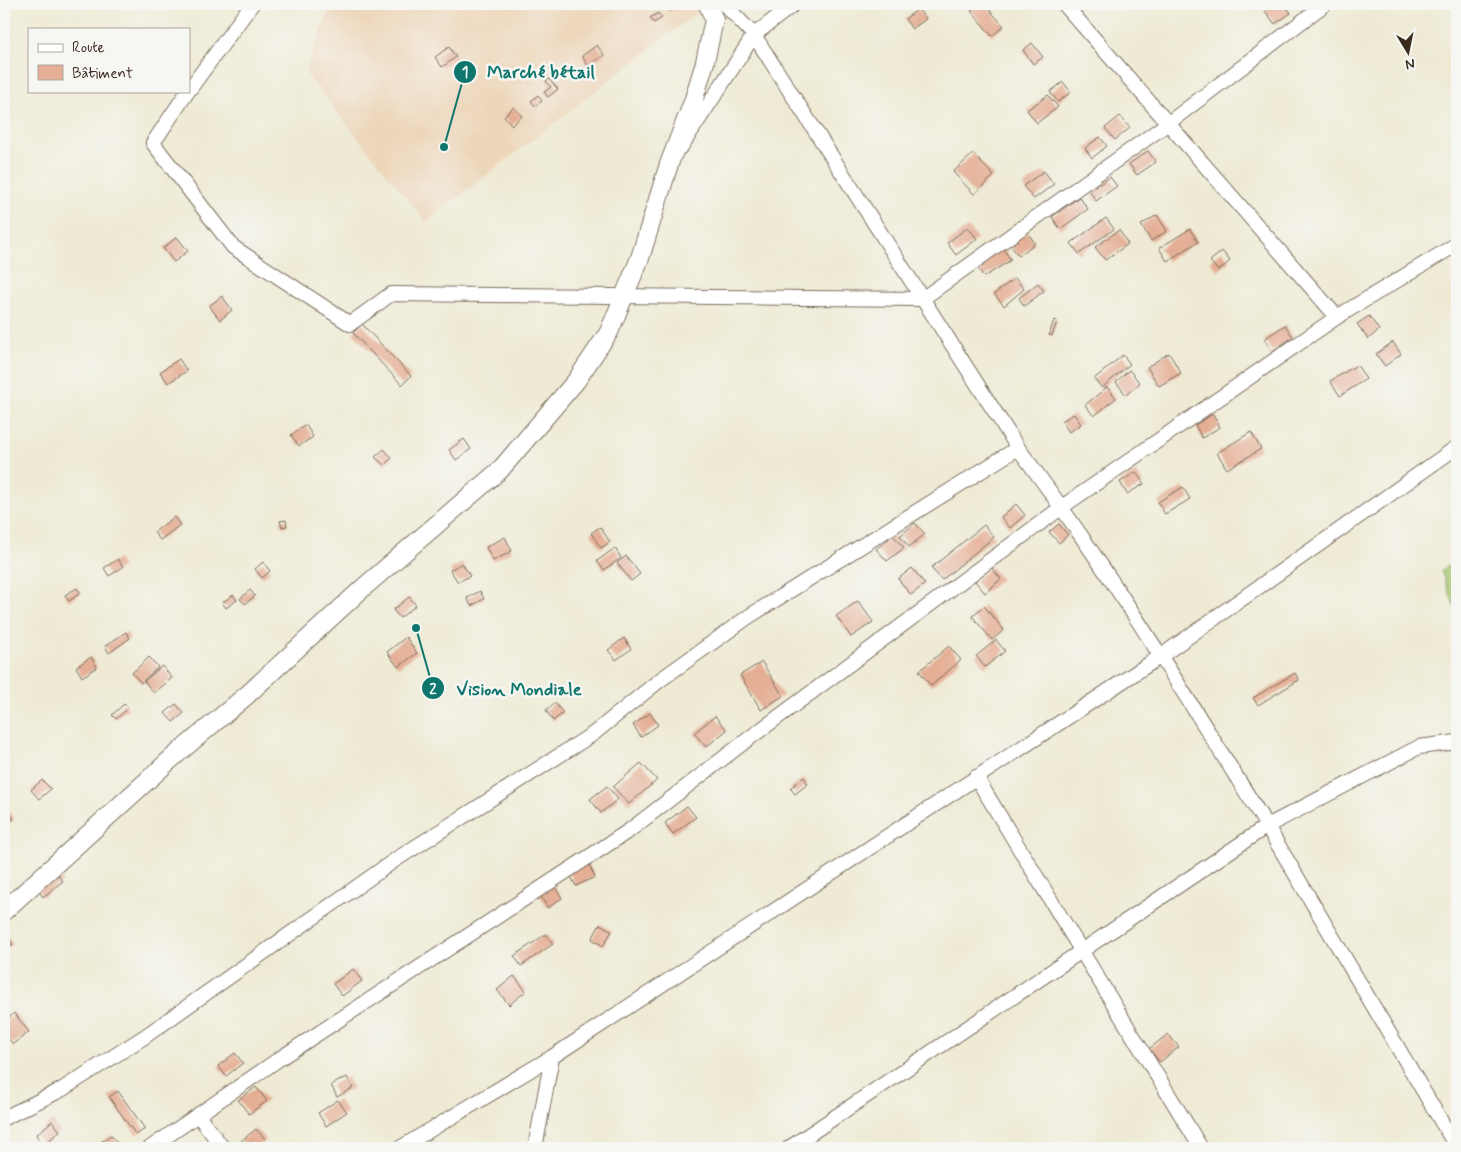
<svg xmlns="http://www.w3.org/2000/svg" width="1461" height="1152" viewBox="0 0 1461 1152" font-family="Mynerve,sans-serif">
<rect width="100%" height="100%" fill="#f6f6f2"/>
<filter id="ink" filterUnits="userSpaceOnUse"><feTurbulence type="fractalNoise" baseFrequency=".02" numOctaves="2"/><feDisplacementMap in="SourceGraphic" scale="10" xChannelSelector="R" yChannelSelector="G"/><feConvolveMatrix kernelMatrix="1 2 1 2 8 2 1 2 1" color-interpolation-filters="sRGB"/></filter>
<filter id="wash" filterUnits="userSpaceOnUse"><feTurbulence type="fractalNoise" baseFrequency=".0096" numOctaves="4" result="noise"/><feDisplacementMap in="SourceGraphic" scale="20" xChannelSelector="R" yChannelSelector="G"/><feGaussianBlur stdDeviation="1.12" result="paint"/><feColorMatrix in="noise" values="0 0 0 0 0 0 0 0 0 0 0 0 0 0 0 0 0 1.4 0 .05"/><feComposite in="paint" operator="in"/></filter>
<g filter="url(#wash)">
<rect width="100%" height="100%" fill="#eeead4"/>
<polygon fill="#edd7bb" points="332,4 694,4 699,11 426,222 305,72"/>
<polygon fill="#a7ca72" stroke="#717a48" points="1457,559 1457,613 1441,571"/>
<g id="blocks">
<g fill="#e5af95">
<polygon points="665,4 675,4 677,7 670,11"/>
<polygon points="979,4 984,4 1004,26 992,36 971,11"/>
<polygon points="1276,4 1284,4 1291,13 1275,24 1265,11"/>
<polygon points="918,9 926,19 912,29 905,19"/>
<polygon points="658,13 662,18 654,23 650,18"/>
<polygon points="1032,43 1043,57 1033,64 1023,50"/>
<polygon points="597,45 604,55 588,66 582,56"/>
<polygon points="449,47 456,57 442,67 435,57"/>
<polygon points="549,79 558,89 548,97 544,92 551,87 546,81"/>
<polygon points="1063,82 1071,92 1058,102 1050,92"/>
<polygon points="538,95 542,101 535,106 531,101"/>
<polygon points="1048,95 1058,107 1037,123 1027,110"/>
<polygon points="514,107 522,116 512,125 504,116"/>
<polygon points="1120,116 1130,128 1115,140 1105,128"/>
<polygon points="1100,137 1107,146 1092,158 1085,148"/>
<polygon points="1148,151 1156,162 1137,175 1129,164"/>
<polygon points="973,154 994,176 974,194 953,172"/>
<polygon points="1044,171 1054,184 1034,199 1023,186"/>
<polygon points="1110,177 1117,186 1096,201 1090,191"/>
<polygon points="1079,197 1088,209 1060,229 1052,217"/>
<polygon points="1157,215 1167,231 1151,241 1141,225"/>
<polygon points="1106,218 1114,229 1079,254 1071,243"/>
<polygon points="968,227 977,239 956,255 947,243"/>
<polygon points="1190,229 1198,242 1167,261 1159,248"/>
<polygon points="1119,230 1128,244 1105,260 1095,247"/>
<polygon points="1027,232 1035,243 1019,256 1010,245"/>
<polygon points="177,237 188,251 174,262 163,248"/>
<polygon points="1002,247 1011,260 984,277 976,265"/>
<polygon points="1222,251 1230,261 1218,271 1210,261"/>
<polygon points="1015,278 1024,289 1004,306 994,294"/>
<polygon points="1038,283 1044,291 1024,306 1019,298"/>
<polygon points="222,296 232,310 220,320 209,306"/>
<polygon points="1369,316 1379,330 1368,339 1357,324"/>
<polygon points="1054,320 1057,321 1052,336 1049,335"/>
<polygon points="362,324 411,376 402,385 353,333"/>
<polygon points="1285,325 1293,337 1272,351 1264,339"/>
<polygon points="1393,342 1401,354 1385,366 1376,354"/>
<polygon points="1169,353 1181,373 1159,386 1147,367"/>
<polygon points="1123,355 1130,364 1102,388 1094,379"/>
<polygon points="179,359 187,371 168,383 160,372"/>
<polygon points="1357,365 1366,379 1340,396 1330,381"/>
<polygon points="1129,370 1140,383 1126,395 1116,382"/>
<polygon points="1107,387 1116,398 1094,416 1085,405"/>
<polygon points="1074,414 1081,424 1069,432 1062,421"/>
<polygon points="1213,414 1220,427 1202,438 1195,425"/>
<polygon points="306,425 313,437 299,446 291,435"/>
<polygon points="1251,432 1261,449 1227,469 1217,453"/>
<polygon points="464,439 471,449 456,460 449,450"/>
<polygon points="384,449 392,458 384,465 375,457"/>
<polygon points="1136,472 1144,484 1127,494 1120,482"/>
<polygon points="1183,487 1190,499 1165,514 1158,502"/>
<polygon points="1016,504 1025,515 1010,528 1001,517"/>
<polygon points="174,517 180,525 160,540 154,532"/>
<polygon points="286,520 287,526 282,527 280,521"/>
<polygon points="915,523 925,534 909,547 900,536"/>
<polygon points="1059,524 1068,535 1059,543 1049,532"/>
<polygon points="984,525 994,537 942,580 931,568"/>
<polygon points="600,527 610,542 601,548 591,533"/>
<polygon points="893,535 904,548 887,561 876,549"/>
<polygon points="505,537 512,551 493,561 486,547"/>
<polygon points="615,548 621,558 604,570 597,561"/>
<polygon points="626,556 640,574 631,581 617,563"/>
<polygon points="118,559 123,567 109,576 104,568"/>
<polygon points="263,562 270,571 262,578 255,569"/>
<polygon points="462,563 470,576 458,582 450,570"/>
<polygon points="991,567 1001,579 985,593 975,581"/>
<polygon points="912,568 925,584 911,595 898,579"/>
<polygon points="77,588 81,593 69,601 65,595"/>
<polygon points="250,590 255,596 245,604 240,599"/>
<polygon points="480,591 484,599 471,606 467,598"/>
<polygon points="233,595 237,600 226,608 222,603"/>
<polygon points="409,597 416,605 400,618 393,610"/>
<polygon points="858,601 873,622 851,637 836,616"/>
<polygon points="984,606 1004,630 992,640 972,616"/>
<polygon points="126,632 130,638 109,653 105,646"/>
<polygon points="406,637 417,653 398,667 387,652"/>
<polygon points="624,638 631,649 616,660 608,650"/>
<polygon points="996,640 1005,651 985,667 976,656"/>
<polygon points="949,646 961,660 931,686 919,671"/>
<polygon points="91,657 97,667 82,677 76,667"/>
<polygon points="149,657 158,667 141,683 132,673"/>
<polygon points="762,662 783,696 761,710 740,675"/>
<polygon points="162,666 172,678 154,693 144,681"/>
<polygon points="1295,673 1299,680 1258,705 1253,698"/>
<polygon points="555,703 563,713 553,721 546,710"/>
<polygon points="124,704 128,708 116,719 112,715"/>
<polygon points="176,704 184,713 173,722 165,713"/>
<polygon points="650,713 658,725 641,737 633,725"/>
<polygon points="715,716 727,730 706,747 694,733"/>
<polygon points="641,763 657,780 629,804 613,787"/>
<polygon points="804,777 808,784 795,794 790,788"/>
<polygon points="42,780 51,789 39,799 31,790"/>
<polygon points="607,786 618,799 601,813 590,799"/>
<polygon points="4,805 14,819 4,827"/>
<polygon points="687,806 696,817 673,834 665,823"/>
<polygon points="588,863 595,877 576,886 569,873"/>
<polygon points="56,873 63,881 43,897 37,889"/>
<polygon points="553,884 562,898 548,908 539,894"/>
<polygon points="600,924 612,931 603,946 592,939"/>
<polygon points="4,932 13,944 4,951"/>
<polygon points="546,934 553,944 521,966 514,956"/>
<polygon points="353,969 362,981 342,996 333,984"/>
<polygon points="514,976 526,991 509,1005 497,990"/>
<polygon points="14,1013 29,1032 13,1044 4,1034 4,1022"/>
<polygon points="1168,1034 1179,1047 1160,1062 1149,1049"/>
<polygon points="235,1053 243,1063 226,1076 218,1066"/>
<polygon points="347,1077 353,1088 337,1097 331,1085"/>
<polygon points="256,1087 267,1101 249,1114 238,1100"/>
<polygon points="118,1091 145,1129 136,1135 109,1097"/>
<polygon points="338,1100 347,1112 326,1126 318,1113"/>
<polygon points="52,1121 60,1131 44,1145 36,1135"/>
<polygon points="256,1129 266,1140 256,1148 247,1148 241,1141"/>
<polygon points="111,1135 121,1148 93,1148"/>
</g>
</g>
</g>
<g filter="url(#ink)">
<use href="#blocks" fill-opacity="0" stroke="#7a6d5e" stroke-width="1"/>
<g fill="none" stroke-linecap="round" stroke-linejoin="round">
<g stroke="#7a6d5e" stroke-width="16">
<g id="minor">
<path d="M724,4L754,35L1018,448C1109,569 1187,698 1267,826L1419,747L1457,742"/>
<polyline points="1064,4 1337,317"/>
<polyline points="189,90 252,4"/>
<polyline points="188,91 153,143 233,247 350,324 391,294 922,299 1167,124 1325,4"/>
<polyline points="681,147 754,35 794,4"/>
<polyline points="976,777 1201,1148"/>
<polyline points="198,1115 223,1148"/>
<polyline points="4,1118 61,1090 144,1037 395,860 593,734 660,680 748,617 1018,448"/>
<polyline points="150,1148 279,1059 630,830 747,740 1062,507 1337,317 1457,244"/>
<polyline points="400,1148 552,1057 1161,656 1457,447"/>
<polyline points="535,1148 552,1057"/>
<polyline points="789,1148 1267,826 1457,1148"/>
</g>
</g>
<g stroke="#7a6d5e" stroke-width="20">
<polyline id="tertiary" points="4,911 171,759 247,695 364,587 500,470 576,381 609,332 640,258 669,164 693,102 705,62 714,20 708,4"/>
</g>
<use href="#minor" stroke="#fff" stroke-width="14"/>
<use href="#tertiary" stroke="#fff" stroke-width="18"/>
</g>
</g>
<path fill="none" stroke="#0f766e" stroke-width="2" d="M444 147L465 72M416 628L433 688"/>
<g fill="#0f766e" stroke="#f6f6f2" stroke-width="2">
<circle cx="444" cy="147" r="5"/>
<circle cx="416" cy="628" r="5"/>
<circle cx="465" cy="72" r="12"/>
<circle cx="433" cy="688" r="12"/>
</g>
<g font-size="15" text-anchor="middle" font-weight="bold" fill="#fff">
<text x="465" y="77">1</text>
<text x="433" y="694">2</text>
</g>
<g font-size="18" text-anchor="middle" font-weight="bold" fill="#0f766e" stroke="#f6f6f2" stroke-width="5" stroke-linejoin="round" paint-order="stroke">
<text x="541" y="78">Marché bétail</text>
<text x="519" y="695">Vision Mondiale</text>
</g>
<rect width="1461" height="1152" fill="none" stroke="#f6f6f2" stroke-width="20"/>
<rect x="28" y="28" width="162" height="65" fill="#f6f6f2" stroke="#aba49d"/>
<rect x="38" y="44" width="25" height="8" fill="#ffffff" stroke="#aba49d"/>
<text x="72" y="52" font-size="15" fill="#3b2a1e">Route</text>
<rect x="38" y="65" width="25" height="15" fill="#e5af95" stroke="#aba49d"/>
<text x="72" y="78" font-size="15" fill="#3b2a1e">Bâtiment</text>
<g transform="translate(1408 52) rotate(170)" stroke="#f6f6f2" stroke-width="4" paint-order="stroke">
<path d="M0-4L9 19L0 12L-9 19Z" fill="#3b2a1e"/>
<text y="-8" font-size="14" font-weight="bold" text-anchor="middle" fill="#3b2a1e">N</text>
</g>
</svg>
